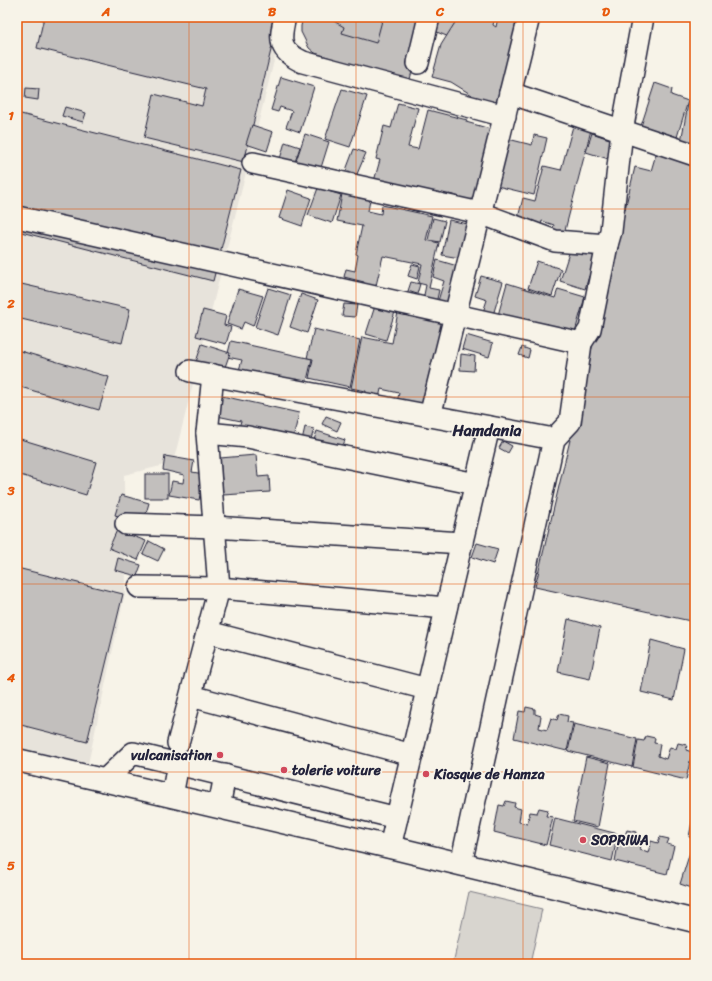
<svg xmlns="http://www.w3.org/2000/svg" width="712" height="981" viewBox="0 0 712 981" font-family="Sriracha,sans-serif">
<rect width="100%" height="100%" fill="#f7f3e8"/>
<filter id="ink" filterUnits="userSpaceOnUse"><feTurbulence type="fractalNoise" baseFrequency=".025" numOctaves="2"/><feDisplacementMap in="SourceGraphic" scale="8" xChannelSelector="R" yChannelSelector="G"/><feConvolveMatrix kernelMatrix="1 2 1 2 8 2 1 2 1" color-interpolation-filters="sRGB"/></filter>
<g filter="url(#ink)">
<polygon fill="#e7e3db" points="17,17 285,17 173,463 124,475 125,593 88,764 17,747"/>
<polygon fill="#d8d5cf" stroke="#7d7c85" points="469,892 542,909 530,964 453,964"/>
<g fill="#c2bfbd" stroke="#22223b">
<polygon points="44,17 279,17 244,162 144,138 154,94 202,106 206,89 37,48"/>
<polygon points="303,17 426,17 409,83 315,53 309,48 301,32 301,26"/>
<polygon points="330,17 383,17 376,43 342,33 344,27 332,20"/>
<polygon points="432,17 447,17 456,21 449,37 427,28"/>
<polygon points="467,17 495,17 493,25 496,27 498,17 521,17 497,107 471,100 472,95 451,82 432,77 441,45 456,21 456,18 466,20"/>
<polygon points="281,77 314,87 300,132 286,127 292,111 280,107 278,112 271,110"/>
<polygon points="655,83 672,89 671,95 688,101 677,137 641,126"/>
<polygon points="26,88 39,89 38,100 25,98"/>
<polygon points="342,89 367,96 350,147 325,139"/>
<polygon points="689,99 695,100 695,155 679,152"/>
<polygon points="398,103 418,108 408,147 418,149 428,110 467,120 466,122 494,130 472,215 457,211 460,197 449,194 446,209 421,203 419,212 389,204 394,186 374,181 380,160 376,159 384,126 391,128"/>
<polygon points="65,107 86,113 83,122 62,116"/>
<polygon points="17,113 241,170 213,281 17,231"/>
<polygon points="252,125 273,132 267,151 246,144"/>
<polygon points="573,126 591,130 563,238 551,235 554,225 542,221 541,225 518,218 523,198 535,201 544,166 561,170"/>
<polygon points="592,133 621,143 615,161 586,152"/>
<polygon points="305,134 329,142 315,187 290,179"/>
<polygon points="534,135 547,138 534,195 497,186 508,139 532,145"/>
<polygon points="285,142 300,147 289,180 275,176"/>
<polygon points="354,149 366,153 357,174 346,170"/>
<polygon points="656,154 695,162 695,622 535,587 635,167 651,171"/>
<polygon points="318,188 341,195 332,223 308,215"/>
<polygon points="288,190 311,198 302,226 279,218"/>
<polygon points="342,194 370,200 368,211 381,214 382,205 432,216 426,240 439,243 429,288 439,290 435,308 422,305 426,285 418,283 422,264 383,256 374,294 362,292 364,282 344,277 346,269 355,271 358,255 356,254 362,226 337,221"/>
<polygon points="433,218 445,221 440,242 428,240"/>
<polygon points="449,220 472,225 466,259 442,255"/>
<polygon points="571,247 601,257 594,278 589,276 585,289 560,281"/>
<polygon points="437,260 464,268 453,305 438,301 444,281 433,277"/>
<polygon points="537,261 561,269 552,296 528,288"/>
<polygon points="412,264 420,266 417,279 408,276"/>
<polygon points="481,276 503,282 493,315 483,312 487,300 475,296"/>
<polygon points="411,282 420,284 417,294 408,291"/>
<polygon points="17,283 130,309 122,343 17,318"/>
<polygon points="507,283 555,298 558,289 585,297 570,349 495,326"/>
<polygon points="268,288 291,295 278,335 255,327"/>
<polygon points="238,289 263,296 253,326 244,322 241,329 227,324"/>
<polygon points="301,294 318,300 307,333 290,327"/>
<polygon points="344,304 357,305 355,317 342,316"/>
<polygon points="375,306 395,312 386,340 366,334"/>
<polygon points="203,310 226,316 224,325 231,327 226,344 196,336"/>
<polygon points="398,312 448,323 430,421 397,402 399,393 381,389 376,412 362,409 366,391 351,388 362,337 392,343"/>
<polygon points="314,329 360,340 350,387 309,378 313,359 307,358"/>
<polygon points="466,335 493,343 489,357 462,349"/>
<polygon points="231,341 312,359 302,402 239,370 242,360 227,357"/>
<polygon points="202,344 230,353 219,384 196,362"/>
<polygon points="522,347 530,350 528,358 519,355"/>
<polygon points="17,350 109,377 99,410 17,386"/>
<polygon points="461,354 475,356 474,371 460,370"/>
<polygon points="222,396 299,413 293,439 239,427 241,421 217,416"/>
<polygon points="326,416 341,422 337,431 322,424"/>
<polygon points="305,427 314,429 310,443 302,440"/>
<polygon points="317,431 345,440 337,463 313,443"/>
<polygon points="17,438 96,462 86,495 17,474"/>
<polygon points="503,441 512,446 508,453 499,448"/>
<polygon points="256,455 258,477 269,476 270,492 223,495 220,458"/>
<polygon points="165,456 194,461 192,472 204,474 199,500 169,495 172,481 183,483 184,475 163,470"/>
<rect x="145" y="474" width="23" height="24"/>
<polygon points="121,495 149,503 143,524 115,515"/>
<polygon points="117,530 146,541 138,560 109,548"/>
<polygon points="149,541 164,549 158,561 143,554"/>
<polygon points="477,543 498,549 493,564 472,557"/>
<polygon points="118,558 141,565 137,576 115,570"/>
<polygon points="17,568 123,594 87,742 17,724"/>
<polygon points="568,619 600,628 590,679 558,672"/>
<polygon points="651,640 684,649 674,700 641,692"/>
<polygon points="526,707 535,709 535,714 541,716 539,728 547,730 551,718 557,720 559,714 568,716 567,722 573,723 567,751 514,738 519,711 525,712"/>
<polygon points="574,724 637,739 632,767 568,751"/>
<polygon points="646,736 655,738 654,743 660,744 658,756 666,759 670,747 676,749 678,743 687,745 686,750 692,752 686,780 633,767 638,740 644,741"/>
<polygon points="586,757 610,763 598,827 573,821"/>
<polygon points="506,801 515,803 514,807 521,809 519,822 527,824 530,812 537,813 539,808 548,810 546,816 553,817 546,845 494,832 499,805 504,806"/>
<polygon points="695,806 695,838 689,837"/>
<polygon points="555,818 618,834 612,861 549,845"/>
<polygon points="627,830 636,832 635,837 642,838 640,850 648,853 651,841 658,843 660,837 669,839 667,844 674,846 667,874 615,861 620,834 625,835"/>
<polygon points="692,846 695,847 695,889 680,884"/>
</g>
<g fill="none" stroke-linecap="round" stroke-linejoin="round">
<g stroke="#22223b" stroke-width="24">
<g id="minor">
<path d="M285,17C279,41 279,51 303,62L505,116"/>
<polyline points="418,63 429,17"/>
<polyline points="510,93 695,155"/>
<polyline points="253,163 480,213 555,241 607,245"/>
<polyline points="17,217 581,343"/>
<polyline points="190,371 554,439"/>
<polyline points="430,416 529,17"/>
<polyline points="207,433 248,437 476,484"/>
<polyline points="126,524 214,527 462,543"/>
<polyline points="139,587 219,588 446,608"/>
<polyline points="208,632 427,689"/>
<polyline points="191,696 412,755"/>
<polyline points="178,743 219,588 207,433 213,375"/>
<polyline points="104,781 133,753 397,818"/>
<polyline points="172,796 178,764"/>
<polyline points="219,807 225,775"/>
<polyline points="390,847 489,427"/>
<polyline points="461,864 554,439 570,422 581,343 590,329 607,245 611,231 622,131 643,17"/>
</g>
</g>
<g stroke="#22223b" stroke-width="25">
<polyline id="major" points="17,760 390,847 695,921"/>
</g>
<use href="#minor" stroke="#f7f3e8" stroke-width="21"/>
<use href="#major" stroke="#f7f3e8" stroke-width="22"/>
</g>
</g>
<path fill="none" stroke="#e8590c" stroke-width="1" stroke-opacity="0.55" d="M189,17V964M356,17V964M523,17V964M17,209H695M17,397H695M17,584H695M17,772H695"/>
<g fill="#d1495b" stroke="#f7f3e8" stroke-width="1.5">
<circle cx="220" cy="755" r="4"/>
<circle cx="284" cy="770" r="4"/>
<circle cx="426" cy="774" r="4"/>
<circle cx="583" cy="840" r="4"/>
</g>
<g text-anchor="middle" dominant-baseline="central" stroke-width="3.5" stroke-linejoin="round" paint-order="stroke">
<g font-size="14" font-weight="bold" fill="#22223b" stroke="#f7f3e8" text-anchor="start">
<text x="212" y="755" text-anchor="end">vulcanisation</text>
<text x="292" y="770">tolerie voiture</text>
<text x="434" y="774">Kiosque de Hamza</text>
<text x="591" y="840">SOPRIWA</text>
</g>
<g font-size="16" font-weight="bold" fill="#22223b" stroke="#f7f3e8">
<text x="487" y="430">Hamdania</text>
</g>
</g>
<rect width="712" height="981" fill="none" stroke="#f7f3e8" stroke-width="44"/>
<rect x="22" y="22" width="668" height="937" fill="none" stroke="#e8590c" stroke-width="1.5"/>
<g font-size="13" text-anchor="middle" font-weight="bold" fill="#e8590c">
<text x="106" y="16">A</text>
<text x="272" y="16">B</text>
<text x="440" y="16">C</text>
<text x="606" y="16">D</text>
<text x="11" y="120">1</text>
<text x="11" y="308">2</text>
<text x="11" y="495">3</text>
<text x="11" y="682">4</text>
<text x="11" y="870">5</text>
</g>
</svg>
